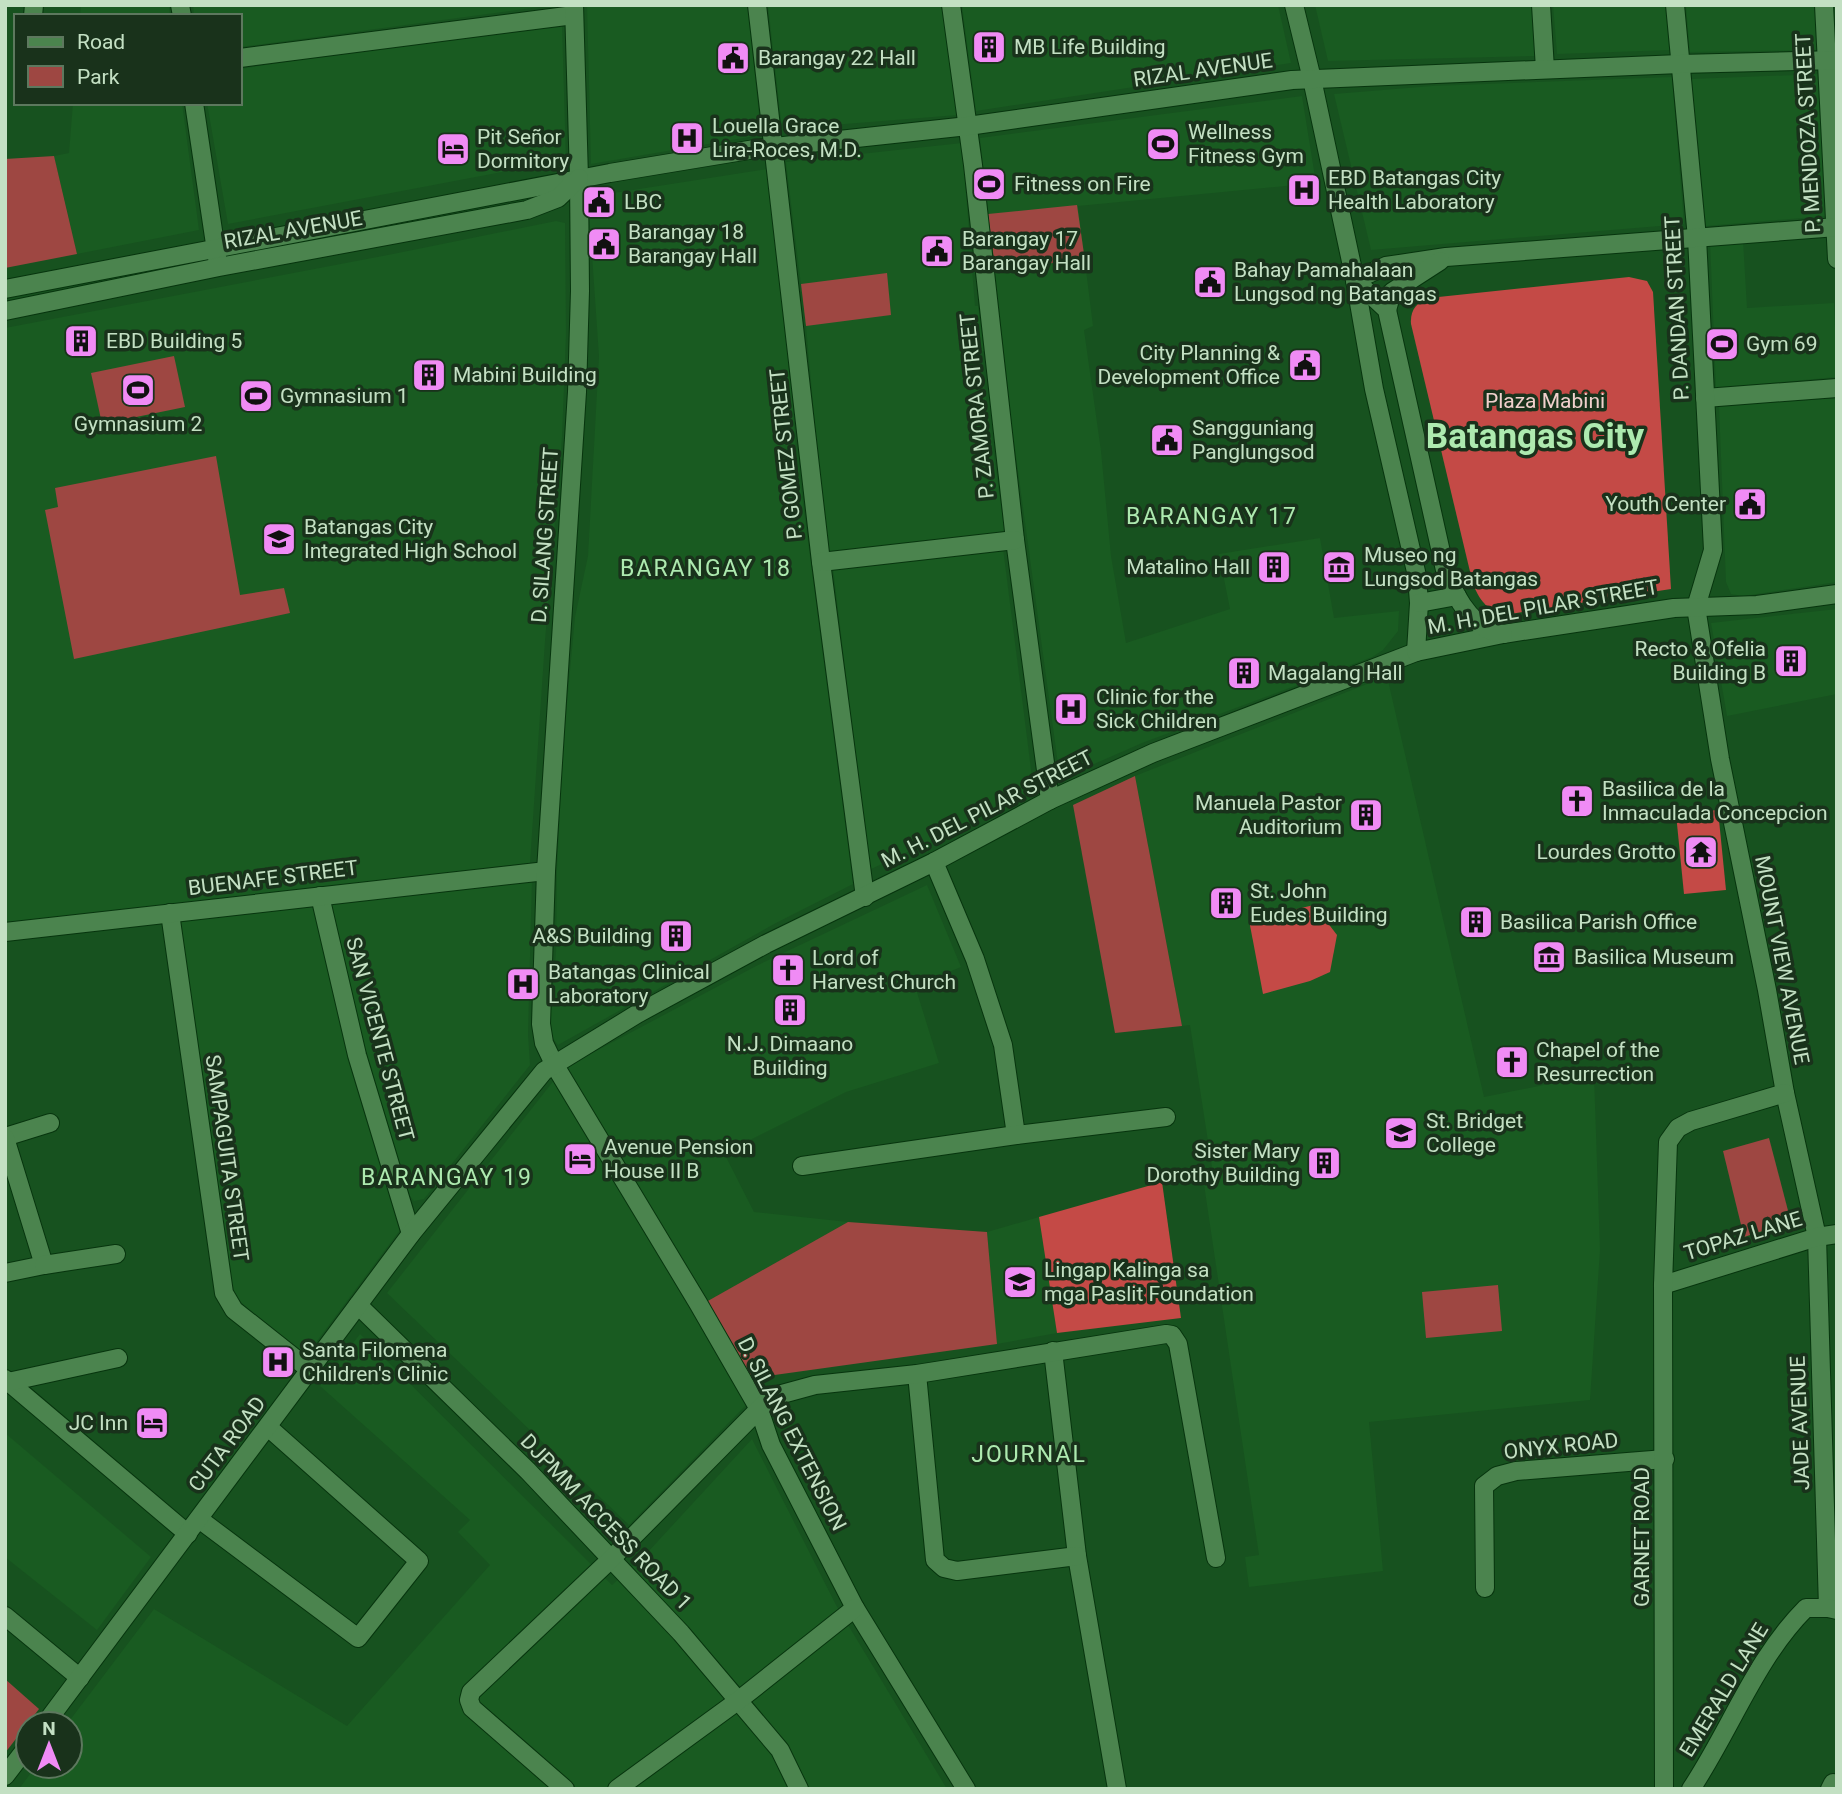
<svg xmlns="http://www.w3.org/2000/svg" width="1842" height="1794" viewBox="0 0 1842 1794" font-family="Roboto,sans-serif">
<rect width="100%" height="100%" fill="#17521f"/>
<g fill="#195b21">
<polygon points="81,5 169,5 170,16 80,16"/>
<polygon points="193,5 554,5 240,47 240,16 194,16"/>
<polygon points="587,5 748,5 761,135 591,164"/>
<polygon points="768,5 942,5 958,115 782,129"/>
<polygon points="962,5 1278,5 1291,63 976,111"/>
<polygon points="1315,5 1533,5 1535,56 1328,61"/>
<polygon points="1553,5 1667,5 1671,50 1557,54"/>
<polygon points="1686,5 1816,5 1818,50 1690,52"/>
<polygon points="562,25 566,160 228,224 207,103 240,103 240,69 402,44"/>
<polygon points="1821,74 1827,216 1705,226 1691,79"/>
<polygon points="1672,77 1684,224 1371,250 1334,94 1432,86"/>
<polygon points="1302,96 1316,183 1078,206 1093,326 1084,330 1101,451 1111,556 1126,643 1230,609 1219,554 1320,538 1334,618 1399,611 1398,631 1383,650 1372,657 1142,743 1060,779 1013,434 980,138"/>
<polygon points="73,103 182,103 199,230 77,254 54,156 69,153"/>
<polygon points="962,143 975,306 978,306 984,351 980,352 980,356 1005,534 827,558 806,326 786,162"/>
<polygon points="768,169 788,335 796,450 853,884 776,923 558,1045 549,1033 556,952 557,870 563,746 575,617 588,556 599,356 588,197"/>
<polygon points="556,221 565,223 566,334 562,437 545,641 530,863 5,925 5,328 393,254"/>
<polygon points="1743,240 1747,308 1834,303 1837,377 1716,388 1710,241"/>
<polygon points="1837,398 1837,582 1743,596 1731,594 1726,582 1719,406"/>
<polygon points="1003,548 1034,793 869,870 833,567"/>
<polygon points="1837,609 1837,694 1727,716 1711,623"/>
<polygon points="1387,676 1484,1097 1594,1075 1600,1250 1590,1400 1369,1422 1383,1571 1249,1587 1245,1557 1259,1555 1202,1171 1212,1167 1190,1025 1182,1026 1135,776"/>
<polygon points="532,879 528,1034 530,1065 424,1199 414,1201 409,1195 359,1050 325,904"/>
<polygon points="927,885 961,967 915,986 939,1063 846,1092 724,1153 754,1212 848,1222 706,1302 564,1068 758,965"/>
<polygon points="318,905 352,1056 400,1230 305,1357 235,1297 229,1282 177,920"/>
<polygon points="555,1079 676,1278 747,1404 629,1525 387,1293"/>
<polygon points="1039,1217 1057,1333 997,1344 987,1232"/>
<polygon points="360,1334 612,1585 647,1553 752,1439 836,1605 947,1789 19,1789 36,1766 70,1766 70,1724 67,1724 154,1609 347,1726 490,1565 458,1532 470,1520 320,1386"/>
<polygon points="5,1433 151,1557 97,1630 5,1557"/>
</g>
<g fill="#9e4742">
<polygon points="54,156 77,254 5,268 5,159"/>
<polygon points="1077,205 1085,261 995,267 988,214"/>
<polygon points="887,273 891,315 806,326 801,284"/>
<polygon points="174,356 185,407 102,424 91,373"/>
<polygon points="216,456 240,595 284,588 290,613 74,659 45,510 58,507 55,488"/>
<polygon points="1135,776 1182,1026 1115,1033 1073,805"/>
<polygon points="1769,1138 1791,1222 1744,1237 1723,1151"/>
<polygon points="848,1222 987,1232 997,1344 746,1379 706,1302"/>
<polygon points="1498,1285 1502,1331 1426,1338 1422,1292"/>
<polygon points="5,1679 39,1709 5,1753"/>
</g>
<g fill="#c44a46">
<path d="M1629,277L1647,281L1653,292L1671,589L1510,614C1488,613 1478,600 1472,580L1411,324C1410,311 1416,302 1429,298Z"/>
<polygon points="1718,810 1726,890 1684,894 1676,814"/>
<polygon points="1314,905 1337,935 1330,972 1310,981 1263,994 1249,920"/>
<polygon points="1162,1182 1181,1318 1057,1333 1039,1217"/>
</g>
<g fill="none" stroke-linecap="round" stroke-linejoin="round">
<g stroke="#07350e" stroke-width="20">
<g id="minor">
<polyline points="757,5 821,562 865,897"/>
<polyline points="951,5 973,165 1015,540 1050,800"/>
<polyline points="1824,5 1837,259"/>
<polyline points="33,16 34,5"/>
<polyline points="240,58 574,15"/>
<polyline points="1705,398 1837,388"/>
<polyline points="821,562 1015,540"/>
<polyline points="1696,607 1720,759 1767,990 1785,1093 1817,1237 1828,1608"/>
<polyline points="934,862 975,959 1003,1045 1016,1135"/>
<polyline points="320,896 357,1055 411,1234"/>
<polyline points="170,913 224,1293 234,1310 310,1370"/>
<polyline points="5,932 546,871"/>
<polyline points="554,1064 698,1303 759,1409 771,1445 855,1608 966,1789"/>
<polyline points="5,1137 50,1123"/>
<polyline points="5,1138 44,1265 5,1273"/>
<polyline points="802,1166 1016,1135 1166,1117"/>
<polyline points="44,1265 116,1254"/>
<polyline points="1663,1285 1817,1237 1837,1234"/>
<polyline points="358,1305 528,1471 681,1633 780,1750 799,1789"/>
<polyline points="1053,1351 1077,1556 1117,1789"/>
<polyline points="917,1374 935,1560 944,1568 957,1571 1077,1556"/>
<polyline points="5,1379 188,1534"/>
<polyline points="8,1382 118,1358"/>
<polyline points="199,1519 358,1638 419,1561 268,1427"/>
<polyline points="1485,1588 1484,1486 1497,1476 1516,1471 1665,1459"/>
<polyline points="5,1616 80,1678"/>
<polyline points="565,1789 472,1708 469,1700 471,1692 610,1560 771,1397 815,1385 917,1374 1166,1334 1172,1335 1178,1344 1216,1558"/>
<polyline points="617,1789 739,1700 855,1608"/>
<polyline points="1664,1789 1663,1285 1668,1142 1678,1128 1691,1121 1785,1093"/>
<path d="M1691,1789C1731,1729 1755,1659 1806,1608H1828L1837,1610"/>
<polyline points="1830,1789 1833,1783"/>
</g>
</g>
<g stroke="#07350e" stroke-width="20">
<g id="tertiary">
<polyline points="180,5 182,16"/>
<polyline points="1541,5 1545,69"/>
<polyline points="1675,5 1697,238 1713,550 1696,607"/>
<polyline points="194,103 218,264"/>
<polyline points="1355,280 1386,266 1446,257 1837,227"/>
<polyline points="1387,310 1392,292 1440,261"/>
<polyline points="554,1064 544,1043 541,1024 546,871 577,392 580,291 579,178"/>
<polyline points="45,1724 411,1234 544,1071 637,1014 766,944 934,862 1050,800 1153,753 1416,652"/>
<polyline points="5,1776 28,1746"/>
</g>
</g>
<g stroke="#07350e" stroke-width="20">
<g id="secondary">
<polyline points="574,5 579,178"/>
<polyline points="1294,5 1312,79 1355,280 1374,389 1417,576 1419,603 1416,652 1503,634 1674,608 1757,605 1837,594"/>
<path d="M1355,280L1387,310L1445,570C1455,597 1473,630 1503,634"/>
<polyline points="5,289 610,173 755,149 968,126 1292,80 1680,64 1837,60"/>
<polyline points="5,311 219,267 527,210 558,198 579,178"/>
<polyline points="1419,603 1457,596"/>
</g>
</g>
<use href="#minor" stroke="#4b844e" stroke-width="18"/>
<use href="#tertiary" stroke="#4b844e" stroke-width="18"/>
<use href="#secondary" stroke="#4b844e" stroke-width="18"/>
</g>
<defs>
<g id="building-square" transform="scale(1.75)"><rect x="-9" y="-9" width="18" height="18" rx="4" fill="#f08bf5" stroke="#19321b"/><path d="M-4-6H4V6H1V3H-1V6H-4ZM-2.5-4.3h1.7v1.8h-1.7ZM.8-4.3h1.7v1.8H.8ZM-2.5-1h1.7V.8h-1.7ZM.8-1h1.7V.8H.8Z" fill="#111"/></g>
<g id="civic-square" transform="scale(1.75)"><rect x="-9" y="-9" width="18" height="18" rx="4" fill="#f08bf5" stroke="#19321b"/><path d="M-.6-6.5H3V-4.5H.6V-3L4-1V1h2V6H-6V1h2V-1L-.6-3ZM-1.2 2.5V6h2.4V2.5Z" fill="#111"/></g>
<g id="hospital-square" transform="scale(1.75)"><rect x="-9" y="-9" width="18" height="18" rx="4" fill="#f08bf5" stroke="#19321b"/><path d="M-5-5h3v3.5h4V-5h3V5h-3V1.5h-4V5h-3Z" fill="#111"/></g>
<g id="stadium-square" transform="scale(1.75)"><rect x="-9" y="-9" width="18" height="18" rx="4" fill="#f08bf5" stroke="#19321b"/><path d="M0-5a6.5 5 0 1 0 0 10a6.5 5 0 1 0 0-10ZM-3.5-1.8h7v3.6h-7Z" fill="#111"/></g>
<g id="hotel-square" transform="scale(1.75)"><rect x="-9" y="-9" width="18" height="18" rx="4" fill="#f08bf5" stroke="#19321b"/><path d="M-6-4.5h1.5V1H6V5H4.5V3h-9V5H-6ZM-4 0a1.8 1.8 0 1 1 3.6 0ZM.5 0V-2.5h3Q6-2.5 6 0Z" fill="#111"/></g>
<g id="school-square" transform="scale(1.75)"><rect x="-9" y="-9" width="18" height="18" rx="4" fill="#f08bf5" stroke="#19321b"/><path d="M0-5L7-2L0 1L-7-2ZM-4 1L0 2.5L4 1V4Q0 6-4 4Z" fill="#111"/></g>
<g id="museum-square" transform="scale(1.75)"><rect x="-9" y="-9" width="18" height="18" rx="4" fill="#f08bf5" stroke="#19321b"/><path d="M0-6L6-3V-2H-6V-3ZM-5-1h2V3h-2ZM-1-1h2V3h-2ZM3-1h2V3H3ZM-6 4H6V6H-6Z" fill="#111"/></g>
<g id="church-square" transform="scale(1.75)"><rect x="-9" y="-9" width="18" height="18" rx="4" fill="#f08bf5" stroke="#19321b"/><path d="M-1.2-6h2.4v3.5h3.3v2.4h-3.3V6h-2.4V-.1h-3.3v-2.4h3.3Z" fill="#111"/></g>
<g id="temple-square" transform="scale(1.75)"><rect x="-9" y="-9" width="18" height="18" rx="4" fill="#f08bf5" stroke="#19321b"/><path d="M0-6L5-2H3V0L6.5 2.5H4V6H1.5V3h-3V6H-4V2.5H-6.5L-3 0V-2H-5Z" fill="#111"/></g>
<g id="university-square" transform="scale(1.75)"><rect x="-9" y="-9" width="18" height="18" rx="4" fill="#f08bf5" stroke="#19321b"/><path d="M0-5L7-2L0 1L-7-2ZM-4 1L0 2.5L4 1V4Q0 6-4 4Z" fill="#111"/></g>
</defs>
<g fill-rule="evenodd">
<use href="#building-square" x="989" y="47"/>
<use href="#civic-square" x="733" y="58"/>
<use href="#hospital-square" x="687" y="138"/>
<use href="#stadium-square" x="1163" y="144"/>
<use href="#hotel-square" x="453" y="149"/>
<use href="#stadium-square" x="989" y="184"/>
<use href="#hospital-square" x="1304" y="190"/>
<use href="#civic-square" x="599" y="202"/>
<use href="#civic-square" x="604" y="244"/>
<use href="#civic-square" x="937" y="251"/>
<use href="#civic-square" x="1210" y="282"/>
<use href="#building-square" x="81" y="341"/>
<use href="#stadium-square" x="1722" y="344"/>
<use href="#civic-square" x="1305" y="365"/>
<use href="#building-square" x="429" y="375"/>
<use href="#stadium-square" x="138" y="390"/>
<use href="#stadium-square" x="256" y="396"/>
<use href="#civic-square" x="1167" y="440"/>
<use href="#civic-square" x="1750" y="504"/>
<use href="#school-square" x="279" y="539"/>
<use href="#building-square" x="1274" y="567"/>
<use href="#museum-square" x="1339" y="567"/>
<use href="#building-square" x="1791" y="661"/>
<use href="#building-square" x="1244" y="673"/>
<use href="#hospital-square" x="1071" y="709"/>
<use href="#church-square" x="1577" y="801"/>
<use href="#building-square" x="1366" y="815"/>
<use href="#temple-square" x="1701" y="852"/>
<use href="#building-square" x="1226" y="903"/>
<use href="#building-square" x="1476" y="922"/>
<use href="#building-square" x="676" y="936"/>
<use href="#museum-square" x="1549" y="957"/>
<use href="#church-square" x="788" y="970"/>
<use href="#hospital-square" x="523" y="984"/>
<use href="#building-square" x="790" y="1010"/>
<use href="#church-square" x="1512" y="1062"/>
<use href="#university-square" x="1401" y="1133"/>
<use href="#hotel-square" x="580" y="1159"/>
<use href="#building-square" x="1324" y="1163"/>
<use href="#school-square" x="1020" y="1282"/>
<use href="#hospital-square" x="278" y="1362"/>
<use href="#hotel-square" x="152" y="1423"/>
</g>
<g text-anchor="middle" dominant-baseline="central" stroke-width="7" stroke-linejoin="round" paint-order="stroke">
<g font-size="21" fill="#c3e0c3" stroke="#19321b" text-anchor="start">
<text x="1014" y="47">MB Life Building</text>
<text x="758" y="58">Barangay 22 Hall</text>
<text x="712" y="126">Louella Grace<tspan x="712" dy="24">Lira-Roces, M.D.</tspan></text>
<text x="1188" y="132">Wellness<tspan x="1188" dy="24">Fitness Gym</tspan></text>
<text x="477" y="137">Pit Señor<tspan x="477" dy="24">Dormitory</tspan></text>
<text x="1328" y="178">EBD Batangas City<tspan x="1328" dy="24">Health Laboratory</tspan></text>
<text x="1014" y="184">Fitness on Fire</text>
<text x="624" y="202">LBC</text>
<text x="628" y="232">Barangay 18<tspan x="628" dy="24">Barangay Hall</tspan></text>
<text x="962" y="239">Barangay 17<tspan x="962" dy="24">Barangay Hall</tspan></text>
<text x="1234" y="270">Bahay Pamahalaan<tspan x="1234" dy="24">Lungsod ng Batangas</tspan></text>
<text x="106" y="341">EBD Building 5</text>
<text x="1746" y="344">Gym 69</text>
<text x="1280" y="353" text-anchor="end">City Planning &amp;<tspan x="1280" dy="24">Development Office</tspan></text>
<text x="453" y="375">Mabini Building</text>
<text x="280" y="396">Gymnasium 1</text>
<text x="138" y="424" text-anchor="middle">Gymnasium 2</text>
<text x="1192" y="428">Sangguniang<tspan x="1192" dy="24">Panglungsod</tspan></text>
<text x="1726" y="504" text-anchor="end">Youth Center</text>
<text x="304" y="527">Batangas City<tspan x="304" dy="24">Integrated High School</tspan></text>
<text x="1364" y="555">Museo ng<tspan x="1364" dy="24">Lungsod Batangas</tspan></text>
<text x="1250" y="567" text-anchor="end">Matalino Hall</text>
<text x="1766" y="649" text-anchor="end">Recto &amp; Ofelia<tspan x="1766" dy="24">Building B</tspan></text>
<text x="1268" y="673">Magalang Hall</text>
<text x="1096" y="697">Clinic for the<tspan x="1096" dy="24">Sick Children</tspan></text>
<text x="1602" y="789">Basilica de la<tspan x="1602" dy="24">Inmaculada Concepcion</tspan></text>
<text x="1342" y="803" text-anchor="end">Manuela Pastor<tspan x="1342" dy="24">Auditorium</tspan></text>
<text x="1676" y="852" text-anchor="end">Lourdes Grotto</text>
<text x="1250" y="891">St. John<tspan x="1250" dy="24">Eudes Building</tspan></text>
<text x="1500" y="922">Basilica Parish Office</text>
<text x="652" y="936" text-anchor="end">A&amp;S Building</text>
<text x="1574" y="957">Basilica Museum</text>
<text x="812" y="958">Lord of<tspan x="812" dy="24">Harvest Church</tspan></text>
<text x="548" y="972">Batangas Clinical<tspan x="548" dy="24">Laboratory</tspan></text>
<text x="790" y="1044" text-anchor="middle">N.J. Dimaano<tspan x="790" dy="24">Building</tspan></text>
<text x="1536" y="1050">Chapel of the<tspan x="1536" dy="24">Resurrection</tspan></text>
<text x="1426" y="1121">St. Bridget<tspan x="1426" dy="24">College</tspan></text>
<text x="604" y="1147">Avenue Pension<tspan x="604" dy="24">House II B</tspan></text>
<text x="1300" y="1151" text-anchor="end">Sister Mary<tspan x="1300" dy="24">Dorothy Building</tspan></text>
<text x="1044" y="1270">Lingap Kalinga sa<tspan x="1044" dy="24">mga Paslit Foundation</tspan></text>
<text x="302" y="1350">Santa Filomena<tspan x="302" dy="24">Children's Clinic</tspan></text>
<text x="128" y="1423" text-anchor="end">JC Inn</text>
</g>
<g font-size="21" fill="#c3e0c3" stroke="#19321b">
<text transform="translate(1203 70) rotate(-8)">RIZAL AVENUE</text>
<text transform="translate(1808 133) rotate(-93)">P. MENDOZA STREET</text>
<text transform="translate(293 230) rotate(-10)">RIZAL AVENUE</text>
<text transform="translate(1677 308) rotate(-93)">P. DANDAN STREET</text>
<text transform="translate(977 406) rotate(-96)">P. ZAMORA STREET</text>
<text transform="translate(786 454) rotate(-96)">P. GOMEZ STREET</text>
<text transform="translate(545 535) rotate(-86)">D. SILANG STREET</text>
<text transform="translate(1543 607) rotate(-10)">M. H. DEL PILAR STREET</text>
<text transform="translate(987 809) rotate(-27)">M. H. DEL PILAR STREET</text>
<text transform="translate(273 878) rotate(-7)">BUENAFE STREET</text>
<text transform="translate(1782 960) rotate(79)">MOUNT VIEW AVENUE</text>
<text transform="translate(380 1039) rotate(75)">SAN VICENTE STREET</text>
<text transform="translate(227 1158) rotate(82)">SAMPAGUITA STREET</text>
<text transform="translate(1743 1236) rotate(-17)">TOPAZ LANE</text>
<text transform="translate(1800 1423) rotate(-92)">JADE AVENUE</text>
<text transform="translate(792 1434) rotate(63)">D. SILANG EXTENSION</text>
<text transform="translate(227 1444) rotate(-53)">CUTA ROAD</text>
<text transform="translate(1561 1446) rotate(-6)">ONYX ROAD</text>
<text transform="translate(606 1522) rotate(46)">DJPMM ACCESS ROAD 1</text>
<text transform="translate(1642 1537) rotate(-90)">GARNET ROAD</text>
<text transform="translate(1724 1690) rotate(-59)">EMERALD LANE</text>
</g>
<g font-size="21" fill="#f1d0cc" stroke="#19321b">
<text x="1545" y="401">Plaza Mabini</text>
</g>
<g font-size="23" letter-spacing="2" fill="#adeaaf" stroke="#19321b">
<text x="1212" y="516">BARANGAY 17</text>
<text x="706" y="568">BARANGAY 18</text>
<text x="447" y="1177">BARANGAY 19</text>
<text x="1029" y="1454">JOURNAL</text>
</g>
<g font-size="35" font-weight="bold" fill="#adeaaf" stroke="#19321b">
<text x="1535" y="436">Batangas City</text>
</g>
</g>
<rect width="1842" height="1794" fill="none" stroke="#c3e0c3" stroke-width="14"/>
<rect x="14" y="14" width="228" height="91" fill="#19321b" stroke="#5d785e" stroke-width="2"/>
<rect x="28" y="37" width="35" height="10" fill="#4b844e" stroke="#5d785e" stroke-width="2"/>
<text x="77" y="49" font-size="21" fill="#c3e0c3">Road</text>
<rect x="28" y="66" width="35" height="21" fill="#9e4742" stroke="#5d785e" stroke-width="2"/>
<text x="77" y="84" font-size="21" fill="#c3e0c3">Park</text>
<g transform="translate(49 1745)"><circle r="33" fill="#19321b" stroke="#5d785e" stroke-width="2"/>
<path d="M0-5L12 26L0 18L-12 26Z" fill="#f08bf5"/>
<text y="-10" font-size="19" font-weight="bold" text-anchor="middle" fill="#c3e0c3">N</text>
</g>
</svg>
